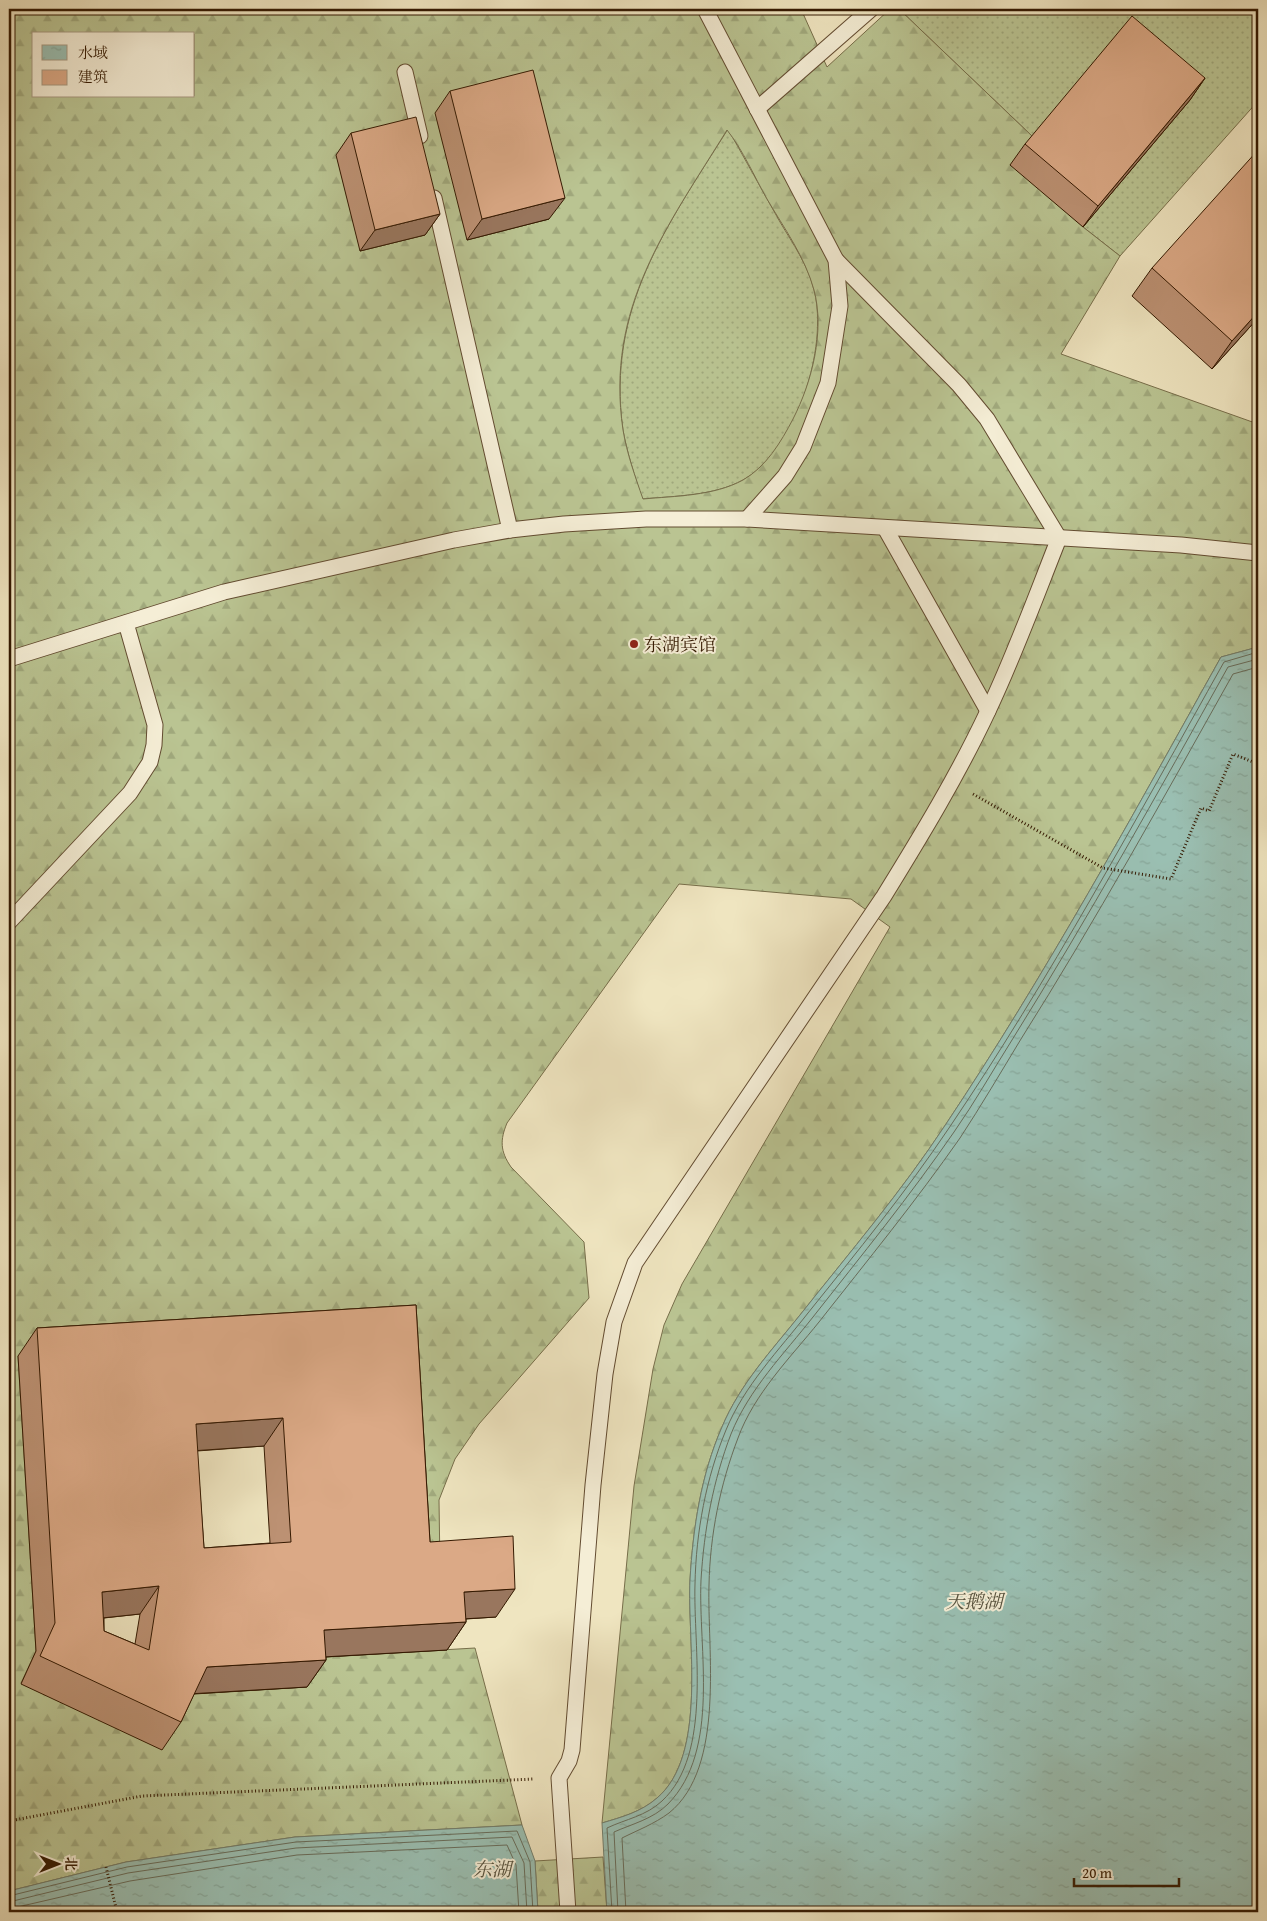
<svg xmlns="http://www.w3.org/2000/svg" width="1267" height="1921" viewBox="0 0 1267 1921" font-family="'Gentium Book Plus','Noto Serif SC',serif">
<defs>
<pattern id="grass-dots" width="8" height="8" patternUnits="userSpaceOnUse" patternTransform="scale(1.25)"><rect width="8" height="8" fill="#bac492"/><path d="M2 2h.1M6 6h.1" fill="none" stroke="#a0a87c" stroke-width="1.8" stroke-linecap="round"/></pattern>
<pattern id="forest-firs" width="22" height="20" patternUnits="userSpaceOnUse" patternTransform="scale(1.25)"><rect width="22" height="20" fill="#bac492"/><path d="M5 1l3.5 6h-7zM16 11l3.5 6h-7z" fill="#a0a87c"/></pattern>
<pattern id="water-ripples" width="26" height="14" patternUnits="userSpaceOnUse" patternTransform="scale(1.25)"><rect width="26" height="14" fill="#9abfb2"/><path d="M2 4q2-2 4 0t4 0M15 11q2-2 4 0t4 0" fill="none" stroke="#85a497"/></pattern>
</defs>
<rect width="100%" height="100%" fill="#efe5c0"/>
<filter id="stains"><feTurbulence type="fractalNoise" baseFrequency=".004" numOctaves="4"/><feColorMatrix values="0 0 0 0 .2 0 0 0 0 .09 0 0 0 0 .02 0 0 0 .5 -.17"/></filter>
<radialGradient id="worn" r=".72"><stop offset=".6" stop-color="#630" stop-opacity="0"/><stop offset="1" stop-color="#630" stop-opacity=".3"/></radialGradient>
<g fill="url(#grass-dots)" stroke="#776e4a">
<polygon points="899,9 1258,9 1258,101 1120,256 1083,227 1033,137"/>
<path d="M728,129C745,160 763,191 780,222C793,244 808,265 814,290C829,347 796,451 743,480C714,496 674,496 642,499C635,476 627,453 623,430C606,308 667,226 728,129Z"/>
</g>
<g fill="url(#forest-firs)" stroke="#776e4a" fill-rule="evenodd">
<path d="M9,9H801L827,67L890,9H899L1033,137L1083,227L1120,256L1061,354L1258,424V647L1221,657C1133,815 1046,974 946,1124C902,1191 850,1252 800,1315C772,1350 740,1384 722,1427C701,1475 693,1528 690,1580C687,1641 708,1755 657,1798C641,1812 622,1817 602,1823L634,1486L653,1369L664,1325L682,1284L890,927L851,899L679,884L507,1123C500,1140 500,1151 511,1167L584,1242L589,1298L479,1424L455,1459L439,1500L440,1567L411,1569L396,1333L18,1356L36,1651L21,1683L188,1694L306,1687L305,1658L475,1648L522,1825L295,1837L126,1862L9,1891ZM34,34H194V96H34ZM727,130C743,150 754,176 767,199C784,228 805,257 814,290C825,331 812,382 793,419C781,442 766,467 743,480C714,496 675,496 643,499C635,476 627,454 623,430C605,308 667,227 727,130Z"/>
<polygon points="603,1857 607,1912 538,1912 535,1861"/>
</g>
<g fill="url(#water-ripples)" stroke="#717d6b">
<path d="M1258,647V1912H607L602,1823C622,1817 641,1812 657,1798C708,1755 687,1641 690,1580C693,1528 701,1475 722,1427C740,1384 772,1350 800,1315C850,1252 902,1191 946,1124C1046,974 1133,815 1221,657Z"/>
<polygon points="522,1825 535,1861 538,1912 9,1912 9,1891 126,1862 295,1837"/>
</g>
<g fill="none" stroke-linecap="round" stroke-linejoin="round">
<g stroke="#676c5a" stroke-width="1">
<polyline points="9,1896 127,1867 296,1842 517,1831 530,1862 533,1912"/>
<polyline points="9,1902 128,1873 296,1848 512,1837 524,1863 527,1912"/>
<polyline points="9,1909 130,1881 297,1855 507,1845 516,1865 519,1912"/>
<path d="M612,1912L607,1828C626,1819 646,1816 662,1801C713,1754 693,1647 695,1584C696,1532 706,1478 726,1430C744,1386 779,1350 808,1313C857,1252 906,1192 949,1128C1050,979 1136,819 1224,662L1258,652"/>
<path d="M618,1912L614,1832C632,1824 653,1819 668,1804C721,1750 698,1649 701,1580C704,1530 713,1481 731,1434C749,1389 784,1354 813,1317C861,1256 910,1196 954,1132C975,1102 993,1070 1012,1040C1088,918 1158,793 1228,667L1258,659"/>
<path d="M626,1912L622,1838C638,1830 654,1824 669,1813C726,1767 707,1650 709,1585C710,1535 720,1485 738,1438C754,1394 790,1358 819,1322C867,1261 916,1201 960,1138C981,1106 1001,1072 1021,1039C1096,920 1164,797 1233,674L1258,667"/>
</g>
<g stroke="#634c31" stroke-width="17">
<g id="service">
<polyline points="705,9 836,260 840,306 828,383 803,447 785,476 747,519"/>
<polyline points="405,72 420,136"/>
<polyline points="757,109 871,9"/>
<polyline points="434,198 510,530"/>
<polyline points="885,528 988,711"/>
<polyline points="9,659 224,592 454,540 510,530 564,524 646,519 747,519 1181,545 1258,553"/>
<polyline points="9,922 130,793 150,762 154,745 155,725 126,623"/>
<path d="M568,1912L559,1778L569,1761L572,1750L593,1485L605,1374L614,1322L635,1263L884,896C921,836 958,775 988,711C1015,654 1036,596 1059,538L987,419L959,385L836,260"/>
</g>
</g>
<g stroke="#341901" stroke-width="3" stroke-dasharray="1 2.5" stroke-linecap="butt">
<polyline points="973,794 1103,868 1171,879 1201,808 1209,811 1233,754 1258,764"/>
<polyline points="9,1821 142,1796 534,1779"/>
<polyline points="106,1867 117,1912"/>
</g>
<use href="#service" stroke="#f5eed6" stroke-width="15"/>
</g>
<g fill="#bc9173" stroke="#341901" fill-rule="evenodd">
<polygon points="1205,78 1190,100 1083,227 1010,165 1025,144"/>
<polygon points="450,91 549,219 467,240 435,113"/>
<polygon points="351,133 440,214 425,235 360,251 336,155"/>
<polygon points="1152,268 1258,318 1212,369 1132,296"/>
<path d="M416,1305L430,1542L496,1617L466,1619V1622L447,1650L326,1657V1660L307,1687L194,1694L181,1722L162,1750L21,1684L36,1651L18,1356L37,1328ZM264,1446L270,1543L204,1548L197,1451ZM140,1614L135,1644L104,1631V1618Z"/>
</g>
<g fill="#99765e" stroke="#341901">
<polygon points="1205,78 1190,100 1083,227 1098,206"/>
<polygon points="565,198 549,219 467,240 482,219"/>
<polygon points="440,214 425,235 360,251 375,230"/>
<polygon points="1258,312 1258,318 1212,369 1232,341"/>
<polygon points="283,1418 264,1446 176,1452 196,1424"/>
<polygon points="159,1586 140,1614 83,1620 102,1592"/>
<polygon points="515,1589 496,1617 445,1620 464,1592"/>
<polygon points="466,1622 447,1650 305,1658 324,1630"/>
<polygon points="326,1660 307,1687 188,1694 207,1667"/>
</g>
<g fill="#dba986" stroke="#341901" fill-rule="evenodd">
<polygon points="1132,16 1205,78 1098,206 1025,144"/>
<polygon points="533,70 565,198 482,219 450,91"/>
<polygon points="416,117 440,214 375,230 351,133"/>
<polygon points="1258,150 1258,312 1232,341 1152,268"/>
<path d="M416,1305L430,1542L513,1536L515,1589L464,1592L466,1622L324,1630L326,1660L207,1667L181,1722L40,1656L55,1623L37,1328ZM283,1418L291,1542L204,1548L196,1424ZM159,1586L149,1650L104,1631L102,1592Z"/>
</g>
<circle fill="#8f2418" stroke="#f5eed6" stroke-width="2" cx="634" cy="644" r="5"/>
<g text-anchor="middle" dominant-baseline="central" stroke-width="4" stroke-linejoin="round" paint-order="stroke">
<g font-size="18" fill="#341901" stroke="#f5eed6" text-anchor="start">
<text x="644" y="644">东湖宾馆</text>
</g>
<g font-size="19" font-style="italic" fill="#58533f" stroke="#f5eed6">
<text x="974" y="1601">天鹅湖</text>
<text x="492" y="1869">东湖</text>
</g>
</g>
<rect width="1267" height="1921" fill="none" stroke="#efe5c0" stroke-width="30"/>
<rect x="10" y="10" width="1247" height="1901" fill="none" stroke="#341901" stroke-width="2.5"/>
<rect x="15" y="15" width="1237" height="1891" fill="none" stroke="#341901"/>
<rect x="32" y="32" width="162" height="65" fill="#f5eed6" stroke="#a89981"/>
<rect x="42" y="45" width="25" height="15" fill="url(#water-ripples)" stroke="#a89981"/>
<text x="78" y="58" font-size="15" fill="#341901">水域</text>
<rect x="42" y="70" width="25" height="15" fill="#dba986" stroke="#a89981"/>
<text x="78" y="82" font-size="15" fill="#341901">建筑</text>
<g transform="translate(58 1864) rotate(90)" stroke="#f5eed6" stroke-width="4" paint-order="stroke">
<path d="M0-4L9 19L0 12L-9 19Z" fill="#341901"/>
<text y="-8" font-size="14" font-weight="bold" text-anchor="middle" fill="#341901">北</text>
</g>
<path d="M1074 1878v8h105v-8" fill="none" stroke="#341901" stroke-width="2.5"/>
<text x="1082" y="1878" font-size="15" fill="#341901" stroke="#f5eed6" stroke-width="4" paint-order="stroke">20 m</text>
<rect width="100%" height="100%" filter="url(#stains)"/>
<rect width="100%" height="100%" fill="url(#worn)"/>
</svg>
